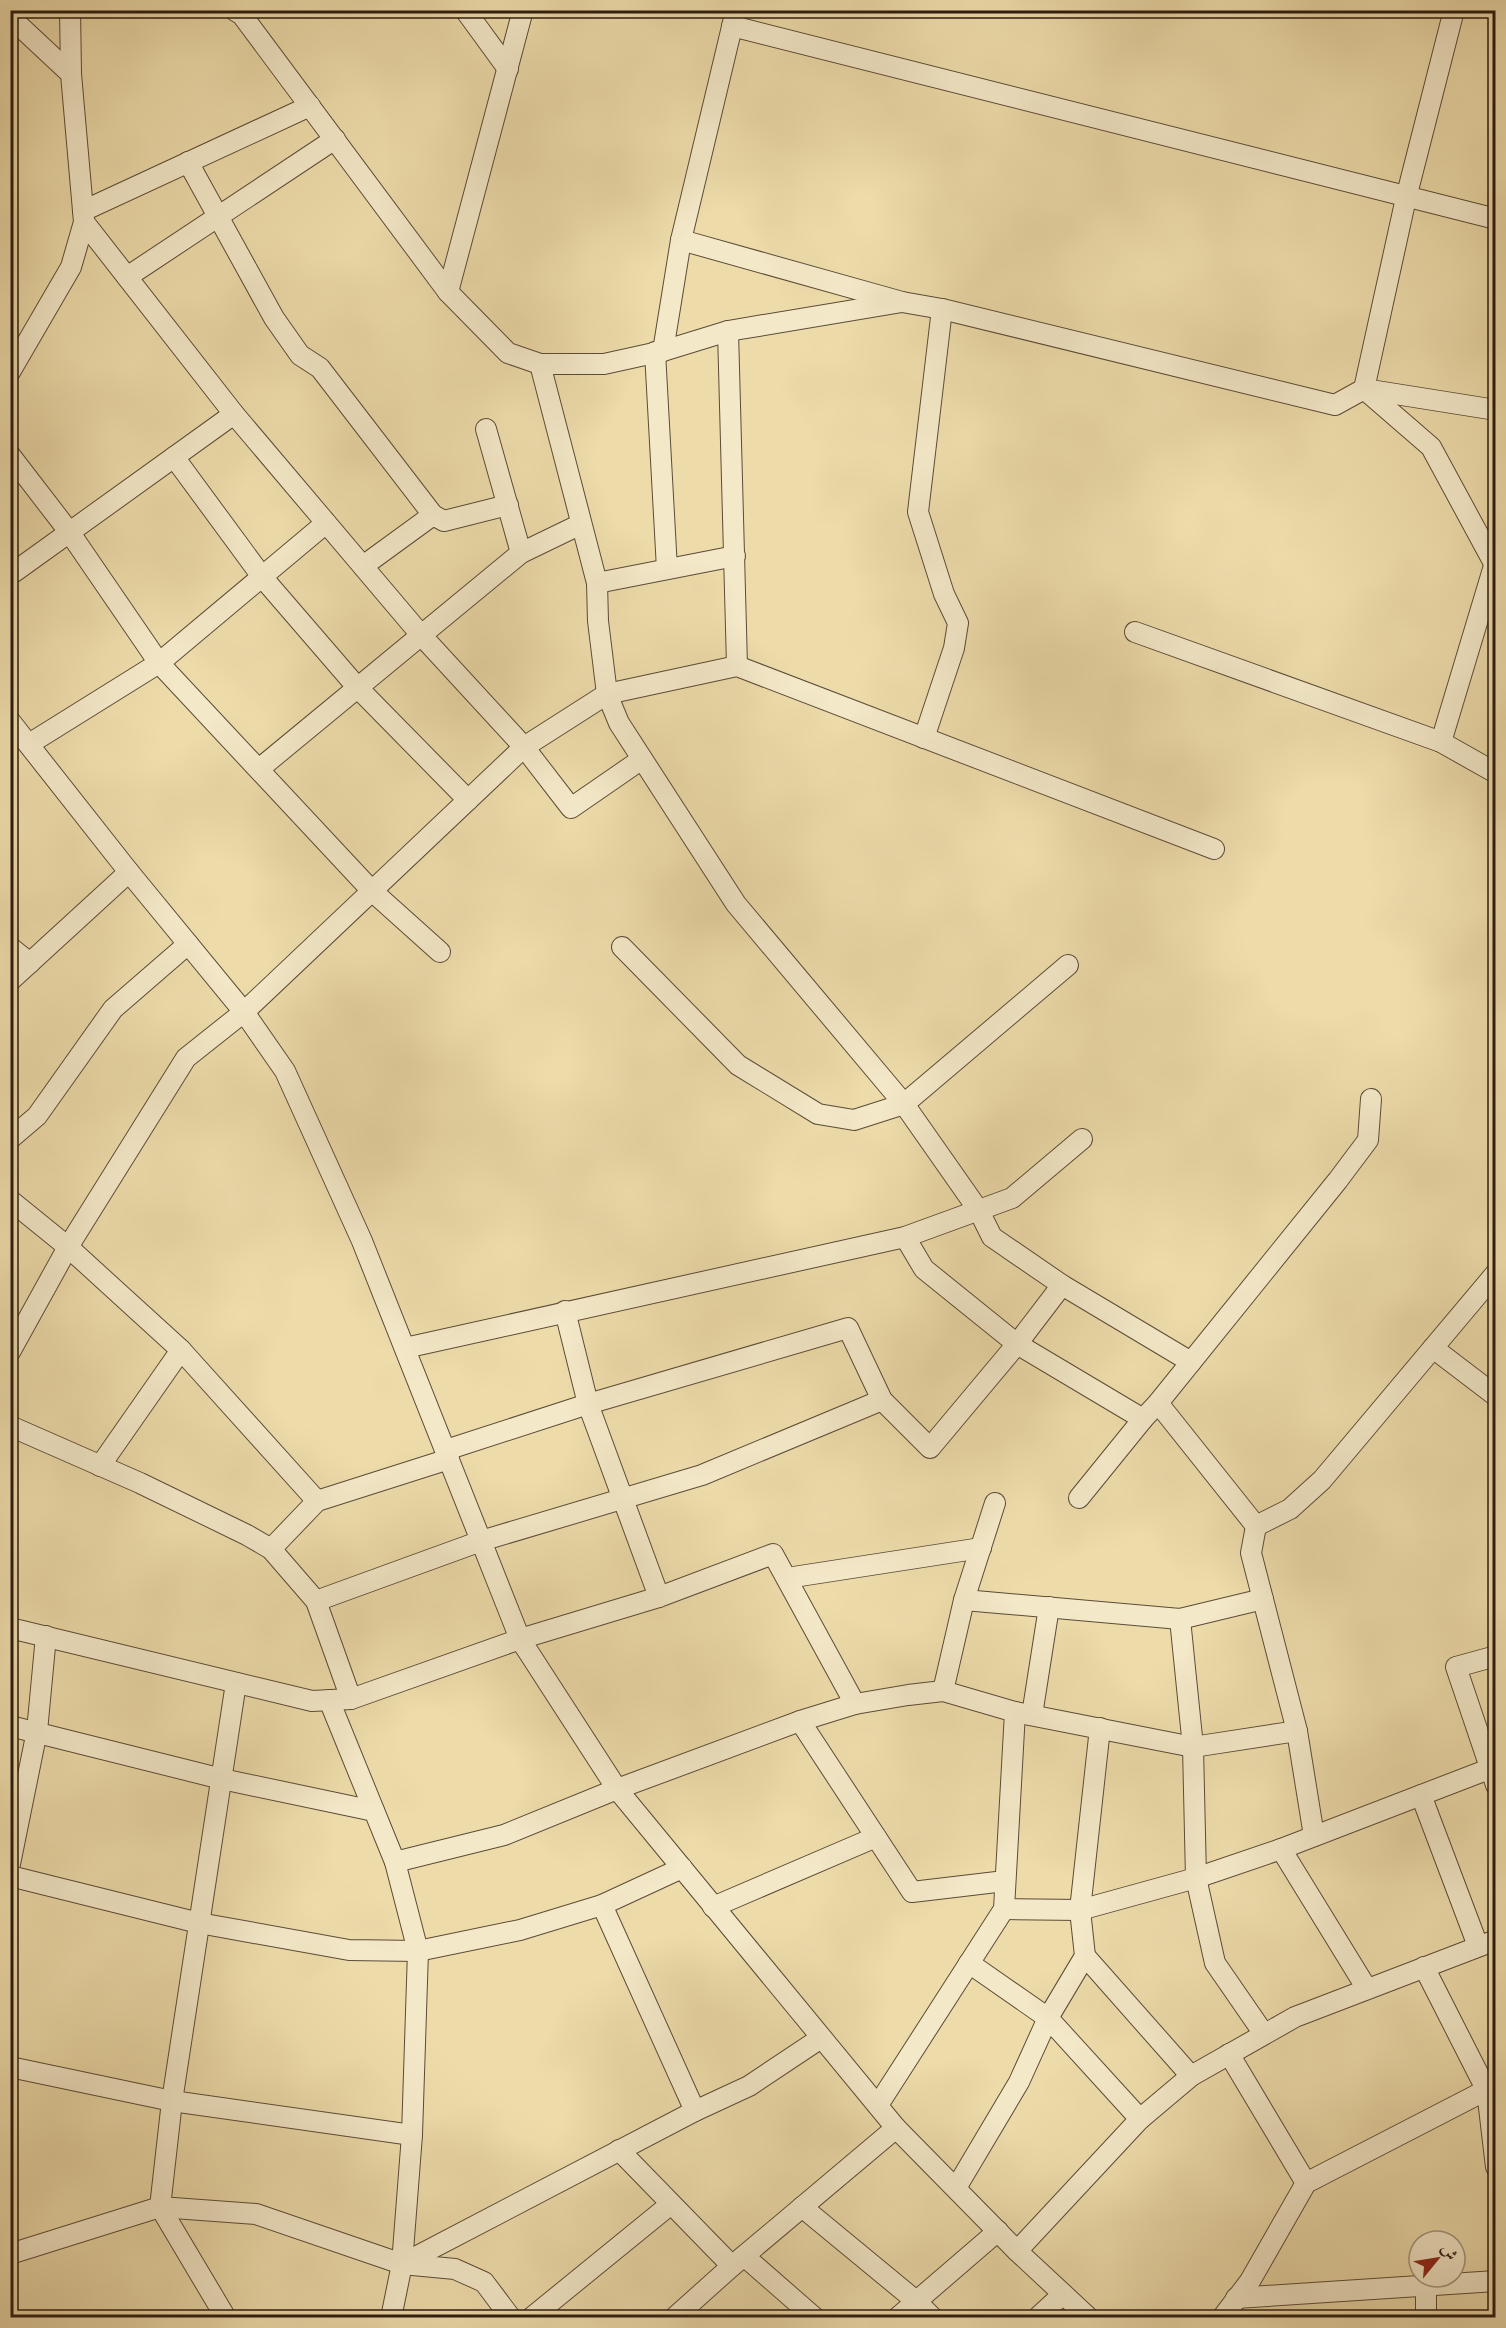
<svg xmlns="http://www.w3.org/2000/svg" width="1506" height="2328" viewBox="0 0 1506 2328" font-family="'IM FELL Great Primer',Amiri,serif">
<rect width="100%" height="100%" fill="#eddbaa"/>
<filter id="stains"><feTurbulence type="fractalNoise" baseFrequency=".00333" numOctaves="4"/><feColorMatrix values="0 0 0 0 .2 0 0 0 0 .09 0 0 0 0 .02 0 0 0 .5 -.17"/></filter>
<radialGradient id="worn" r=".72"><stop offset=".6" stop-color="#630" stop-opacity="0"/><stop offset="1" stop-color="#630" stop-opacity=".3"/></radialGradient>
<g fill="none" stroke-linecap="round" stroke-linejoin="round">
<g stroke="#5c4b37" stroke-width="22">
<g id="minor">
<polyline points="70,10 71,74"/>
<polyline points="234,10 242,15 448,292 508,353 540,364 604,364 663,351 728,331 902,302"/>
<polyline points="465,10 508,69"/>
<polyline points="1454,10 1406,198 1364,389 1431,447 1496,567"/>
<polyline points="10,17 71,74 84,222 71,267 10,372"/>
<polyline points="732,26 1496,219"/>
<polyline points="188,162 274,318 300,355 320,368 433,515 444,521 508,505"/>
<polyline points="83,211 310,106"/>
<polyline points="84,222 234,414 421,635 524,747 571,808 642,759"/>
<polyline points="681,240 902,302 942,309 1335,405 1364,389 1496,410"/>
<polyline points="127,277 335,139"/>
<polyline points="448,292 523,10"/>
<polyline points="728,331 737,666"/>
<polyline points="663,351 681,240 736,10"/>
<polyline points="655,352 667,569"/>
<polyline points="540,364 597,583 598,621 607,694 619,723 736,904 904,1104 979,1211 992,1237 1062,1285 1191,1362"/>
<polyline points="486,429 521,553"/>
<polyline points="10,455 70,533 159,663 372,891 440,952"/>
<polyline points="174,457 263,578 357,687 468,800"/>
<polyline points="363,566 433,515"/>
<polyline points="10,575 234,414"/>
<polyline points="597,583 735,556"/>
<polyline points="1135,632 1441,742 1496,773"/>
<polyline points="10,721 129,872 244,1012 285,1071 362,1241 520,1639 617,1789 896,2128 1017,2251 1089,2318"/>
<polyline points="924,738 954,648 958,623 944,594 918,512 942,309"/>
<polyline points="1441,742 1494,566"/>
<polyline points="29,744 159,663 326,523"/>
<polyline points="259,769 521,553 581,524"/>
<polyline points="10,947 30,963"/>
<polyline points="622,947 738,1065 818,1114 854,1120 904,1104 1068,965"/>
<polyline points="10,981 129,872"/>
<polyline points="10,1139 37,1116 113,1009 188,944"/>
<polyline points="10,1200 68,1247 181,1350 317,1501"/>
<polyline points="905,1237 924,1269 1017,1344 1143,1419"/>
<polyline points="565,1311 588,1404 659,1597"/>
<polyline points="405,1348 905,1237 1012,1198 1082,1139"/>
<polyline points="1433,1348 1496,1396"/>
<polyline points="10,1352 68,1247 186,1058 244,1012 524,747 607,694 737,666 1214,849"/>
<polyline points="1158,1403 1256,1526 1290,1509 1322,1480 1496,1273"/>
<polyline points="10,1426 140,1483 247,1535 271,1549 316,1601 351,1699"/>
<polyline points="446,1450 588,1404 848,1328 882,1400 930,1448 1017,1344 1062,1285"/>
<polyline points="100,1466 181,1350"/>
<polyline points="1079,1498 1143,1419 1158,1403 1338,1180 1368,1140 1371,1099"/>
<polyline points="1256,1526 1251,1553 1297,1731 1314,1836"/>
<polyline points="271,1549 317,1501 449,1459"/>
<polyline points="787,1578 981,1548"/>
<polyline points="964,1600 1180,1619 1263,1599"/>
<polyline points="316,1601 481,1541 702,1475 882,1400"/>
<polyline points="1180,1619 1193,1747 1196,1878 1215,1963 1264,2034"/>
<polyline points="10,1628 312,1701 351,1699 520,1639 659,1597 773,1554 855,1704"/>
<polyline points="1496,1656 1456,1667 1496,1785"/>
<polyline points="943,1691 964,1600 995,1503"/>
<polyline points="329,1700 395,1862 418,1951 412,2135 402,2264 391,2318"/>
<polyline points="1032,1715 1049,1607"/>
<polyline points="800,1721 912,1892 1005,1881"/>
<polyline points="10,1726 222,1779 374,1811"/>
<polyline points="1421,1795 1478,1946"/>
<polyline points="1281,1849 1367,1989"/>
<polyline points="395,1862 504,1835 617,1789 800,1721 855,1704 908,1695 943,1691 1015,1712 1193,1747 1297,1731"/>
<polyline points="10,1864 37,1731 46,1636"/>
<polyline points="10,1876 199,1923 349,1950 418,1951 520,1930 602,1905 682,1868"/>
<polyline points="602,1905 695,2111"/>
<polyline points="713,1907 876,1837"/>
<polyline points="1004,1909 1080,1910 1196,1878 1281,1849 1489,1769"/>
<polyline points="1085,1956 1191,2076"/>
<polyline points="969,1963 1048,2018 1140,2119"/>
<polyline points="1424,1967 1487,2091 1496,2167"/>
<polyline points="1229,2054 1306,2183"/>
<polyline points="10,2067 172,2101 412,2135"/>
<polyline points="878,2105 1004,1909 1015,1712"/>
<polyline points="619,2150 732,2266"/>
<polyline points="956,2188 1019,2082 1048,2018 1085,1956 1080,1910 1100,1728"/>
<polyline points="802,2207 916,2301 933,2318"/>
<polyline points="1017,2251 1140,2119 1191,2076 1295,2017 1496,1940"/>
<polyline points="10,2254 160,2207 256,2214 402,2264 455,2269 484,2282 511,2318"/>
<polyline points="744,2256 815,2318"/>
<polyline points="402,2264 695,2111 749,2086 821,2038"/>
<polyline points="1426,2286 1426,2318"/>
<polyline points="1236,2298 1496,2281"/>
<polyline points="226,2318 160,2207 172,2101 236,1683"/>
<polyline points="531,2318 671,2204"/>
<polyline points="674,2318 732,2266 896,2128"/>
<polyline points="897,2318 998,2231"/>
<polyline points="1037,2318 1063,2294"/>
<polyline points="1222,2318 1250,2281 1306,2183 1496,2085"/>
</g>
</g>
<use href="#minor" stroke="#f3e8c8" stroke-width="20"/>
</g>
<rect width="1506" height="2328" fill="none" stroke="#eddbaa" stroke-width="36"/>
<rect x="12" y="12" width="1482" height="2304" fill="none" stroke="#2c1b11" stroke-width="3"/>
<rect x="18" y="18" width="1470" height="2292" fill="none" stroke="#2c1b11" stroke-width="1.5"/>
<g transform="translate(1437 2259) rotate(60)"><circle r="28" fill="#f3e8c8" stroke="#a3967f" stroke-width="1.5"/>
<path d="M0-4.5L10 22L0 15L-10 22Z" fill="#8f2418"/>
<text y="-9" font-size="16" font-weight="bold" text-anchor="middle" fill="#2c1b11">ش</text>
</g>
<rect width="100%" height="100%" filter="url(#stains)"/>
<rect width="100%" height="100%" fill="url(#worn)"/>
</svg>
